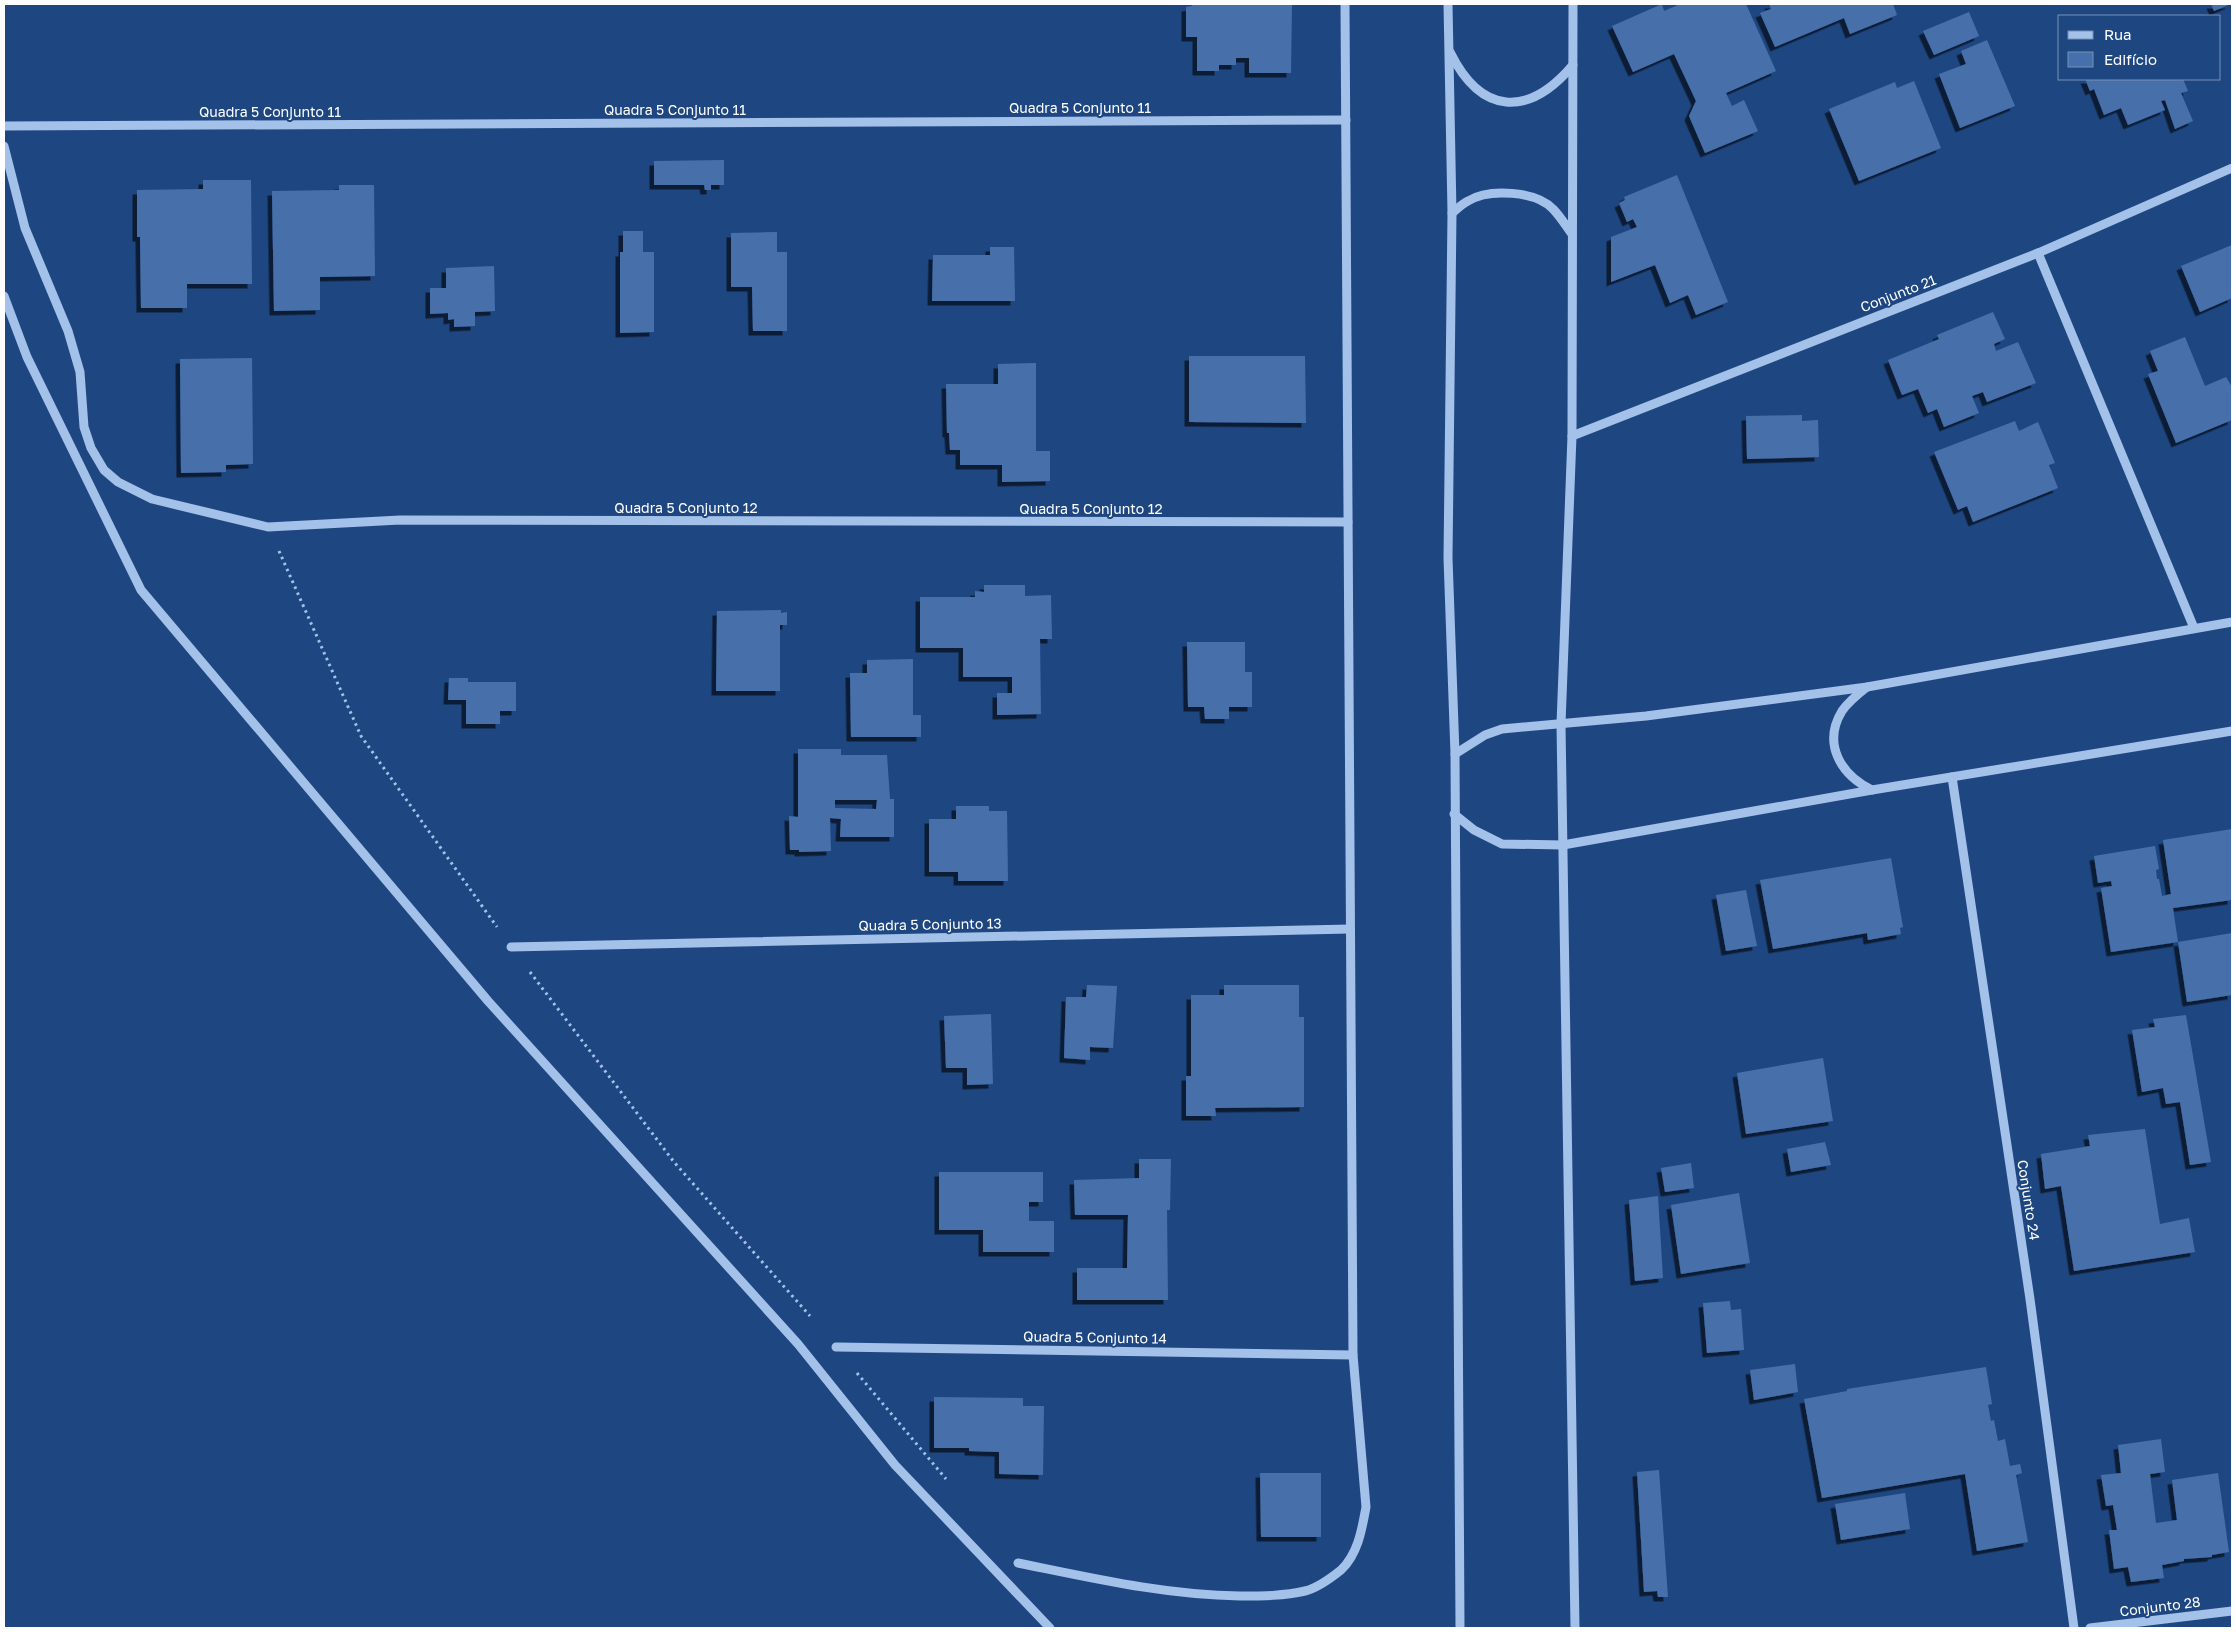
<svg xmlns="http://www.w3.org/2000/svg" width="2236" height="1632" viewBox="0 0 2236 1632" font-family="'Golos Text',sans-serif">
<defs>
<filter id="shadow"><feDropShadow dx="-4.5" dy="4.5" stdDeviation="0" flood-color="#0009"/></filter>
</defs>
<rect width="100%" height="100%" fill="#1e4782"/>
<g fill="#4670ab" fill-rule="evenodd" filter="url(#shadow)">
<polygon points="1192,4 1292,4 1291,73 1249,73 1249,58 1236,58 1236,65 1219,65 1219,71 1197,71 1197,37 1186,37 1186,7 1192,6"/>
<polygon points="1662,4 1664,11 1680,4 1746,4 1776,71 1726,93 1732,106 1744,100 1758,131 1705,153 1689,116 1696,101 1674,54 1633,72 1612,26"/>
<polygon points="1769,4 1893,4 1897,15 1850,34 1844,18 1775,47 1760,13 1771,9"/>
<polygon points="2211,4 2231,4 2214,11"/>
<polygon points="1969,12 1979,36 1934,55 1923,31"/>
<polygon points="1987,40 2015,106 1960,128 1939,74 1966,64 1961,51"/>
<polygon points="2085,79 2183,79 2188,91 2181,93 2193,121 2175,129 2165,100 2161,101 2165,110 2128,125 2121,108 2104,115 2094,89 2090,91"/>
<polygon points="1914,81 1941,148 1859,181 1829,109 1895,82 1897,88"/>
<polygon points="724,160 724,185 711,185 711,190 705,190 704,185 654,185 654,161"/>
<polygon points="1677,175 1728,302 1696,315 1688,295 1670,303 1655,265 1611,282 1611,237 1637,227 1633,219 1627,222 1619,203 1625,200 1624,197"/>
<polygon points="203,180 251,180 252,284 187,284 187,308 141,308 140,237 137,237 137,190 203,189"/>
<polygon points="339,185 374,185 375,276 320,277 320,310 274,311 272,191 339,190"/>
<polygon points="623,231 643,231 643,252 654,252 654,332 620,333 620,252 623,252"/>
<polygon points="777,232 777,252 787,252 787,331 753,331 752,287 731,287 731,233"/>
<polygon points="2232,245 2232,298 2200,312 2181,266"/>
<polygon points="990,247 1014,247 1015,301 932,301 933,255 990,255"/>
<polygon points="494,266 495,311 475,312 475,326 454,327 454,319 448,320 448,313 430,314 430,288 446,288 446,268"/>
<polygon points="1993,312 2005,339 1994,344 1996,351 2018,342 2036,383 1987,402 1983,392 1972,396 1979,413 1944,427 1937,409 1928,413 1918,389 1902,395 1888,360 1939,339 1937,335"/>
<polygon points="2185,337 2205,386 2226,377 2232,387 2232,420 2176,443 2148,374 2158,371 2150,351"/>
<polygon points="1189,356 1305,356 1306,423 1189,422"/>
<polygon points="252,358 253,464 226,465 226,472 181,473 180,359"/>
<polygon points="1036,363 1036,451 1050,451 1050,481 1002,482 1002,465 960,465 960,450 950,450 949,433 947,433 946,384 998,384 998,364"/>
<polygon points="1802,415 1802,421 1818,420 1819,457 1747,459 1746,416"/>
<polygon points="2015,421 2019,431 2038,422 2055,463 2049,465 2058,488 1973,522 1967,506 1958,510 1934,452"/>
<polygon points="984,585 1025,585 1025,596 1051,595 1052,639 1040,639 1041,714 997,715 997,693 1012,693 1012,677 963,677 963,648 920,648 920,597 975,597 975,591 984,592"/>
<polygon points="781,610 781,613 787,612 787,625 780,625 780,691 716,691 717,611"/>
<polygon points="1187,642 1245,642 1245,672 1252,672 1252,707 1229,707 1229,719 1205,719 1204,707 1188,707"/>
<polygon points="913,659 913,715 921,715 921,737 851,737 850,673 867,673 867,660"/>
<polygon points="449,678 468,678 468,682 516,682 516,711 500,711 500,724 466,724 466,700 448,700"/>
<path d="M798,749H841V755H887L890,799H894V837H840L841,819L830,818L831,851L799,852V850H790L789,816L798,817ZM835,800H877L876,809L835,808Z"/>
<polygon points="956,806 989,806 989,811 1007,811 1008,881 958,881 958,872 929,872 929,819 956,819"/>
<polygon points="2232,829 2232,900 2173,908 2178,942 2111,952 2101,888 2112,886 2111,881 2098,883 2094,856 2155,846 2159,869 2156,870 2157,879 2159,879 2162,896 2171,894 2163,840"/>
<polygon points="1891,858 1903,927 1900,928 1901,934 1868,940 1867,933 1773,949 1760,880"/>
<polygon points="1746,890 1757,946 1726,951 1716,895"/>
<polygon points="2232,933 2232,995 2187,1002 2178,942"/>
<polygon points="1087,985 1117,986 1113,1048 1090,1047 1090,1060 1064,1058 1066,997 1086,997"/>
<polygon points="1224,985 1299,985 1299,1017 1304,1017 1304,1107 1215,1108 1216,1116 1186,1116 1186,1076 1191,1076 1191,995 1224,995"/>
<polygon points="991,1014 993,1084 967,1085 967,1068 946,1068 944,1016"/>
<polygon points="2186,1015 2211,1162 2190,1165 2180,1102 2166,1104 2163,1088 2142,1092 2132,1030 2155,1027 2153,1019"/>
<polygon points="1823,1058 1833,1121 1746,1134 1737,1073"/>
<polygon points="2145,1129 2160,1224 2189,1218 2195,1252 2074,1271 2061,1186 2045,1189 2041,1154 2090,1146 2088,1135"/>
<polygon points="1825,1142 1831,1165 1791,1172 1787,1149"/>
<polygon points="1139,1159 1171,1159 1170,1210 1167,1210 1168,1300 1077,1300 1077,1268 1127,1268 1128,1215 1075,1215 1074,1180 1139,1178"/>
<polygon points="1691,1163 1694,1188 1665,1192 1661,1168"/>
<polygon points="939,1172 1043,1172 1043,1202 1029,1202 1029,1221 1054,1221 1054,1252 983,1252 983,1230 939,1230"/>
<polygon points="1739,1193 1750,1263 1681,1274 1671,1205"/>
<polygon points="1658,1196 1663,1278 1635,1281 1629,1200"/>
<polygon points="1730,1301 1731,1310 1741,1309 1744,1350 1707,1353 1703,1303"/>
<polygon points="1795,1364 1798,1392 1754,1400 1750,1370"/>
<polygon points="1986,1367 1992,1404 1988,1405 1991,1421 1994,1420 1998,1441 2005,1439 2010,1466 2020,1464 2022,1473 2016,1475 2028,1542 1977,1551 1965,1474 1822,1498 1804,1399 1847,1391 1847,1389"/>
<polygon points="934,1397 1023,1398 1023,1406 1044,1406 1043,1475 999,1474 999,1452 969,1451 969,1448 934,1448"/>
<polygon points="2161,1439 2165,1472 2150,1474 2156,1523 2177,1520 2172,1480 2218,1473 2229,1552 2212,1555 2212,1557 2184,1559 2184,1561 2162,1565 2164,1578 2131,1582 2128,1567 2114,1569 2109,1530 2117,1530 2113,1505 2106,1506 2101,1475 2121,1473 2118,1445"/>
<polygon points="1659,1470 1668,1597 1658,1597 1657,1591 1644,1592 1637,1472"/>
<polygon points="1260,1473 1321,1473 1321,1537 1261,1537"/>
<polygon points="1905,1493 1910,1529 1841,1540 1835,1504"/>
</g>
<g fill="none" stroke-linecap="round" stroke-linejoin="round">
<g stroke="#a3c1e9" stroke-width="3" stroke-dasharray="2.5 4" stroke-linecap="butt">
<polyline points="279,551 361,736 497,927"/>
<polyline points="530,972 674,1162 810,1316"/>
<polyline points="857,1373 946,1479"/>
</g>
<g stroke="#a3c1e9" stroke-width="9">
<polyline points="1448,4 1452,213 1448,558 1455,754 1460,1628"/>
<polyline points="1573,4 1572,436 1561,724 1575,1628"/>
<path d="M1450,52C1481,115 1528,118 1573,65"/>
<polyline points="4,126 1346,120"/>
<polyline points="4,146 25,228 68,331 80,372 84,427 91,448 104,470 118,482 152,499 268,527 400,520 1348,522"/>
<path d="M1452,213C1457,209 1462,204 1468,201C1489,188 1536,191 1553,209C1560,216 1566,226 1572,234"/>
<polyline points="2038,253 2194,628"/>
<polyline points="4,296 27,357 141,590 488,1001 798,1344 895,1465 1050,1628"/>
<polyline points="1572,436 2038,253 2232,168"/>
<path d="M1867,687C1858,694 1848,702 1842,711C1822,744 1841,775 1872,790"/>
<polyline points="1455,754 1485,735 1502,729 1646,716 1867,687 2232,622"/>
<polyline points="1952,777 2030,1299 2074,1628"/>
<polyline points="1454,814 1474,830 1502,844 1563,845 1872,790 2232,731"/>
<polyline points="511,947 1350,929"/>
<polyline points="836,1347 1353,1355"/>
<path d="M1018,1563C1092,1578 1165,1595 1240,1596C1262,1596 1284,1596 1305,1591C1318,1588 1331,1578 1341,1570C1358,1554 1362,1529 1366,1507L1353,1355L1345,4"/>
<polyline points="2090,1628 2232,1611"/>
</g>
</g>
<g text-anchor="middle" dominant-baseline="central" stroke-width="4" stroke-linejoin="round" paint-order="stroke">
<g font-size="14" fill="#fff" stroke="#1e4782">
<text x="1080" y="107">Quadra 5 Conjunto 11</text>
<text x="675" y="109">Quadra 5 Conjunto 11</text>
<text x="270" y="111">Quadra 5 Conjunto 11</text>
<text transform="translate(1898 293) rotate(-21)">Conjunto 21</text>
<text x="686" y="507">Quadra 5 Conjunto 12</text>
<text x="1091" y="508">Quadra 5 Conjunto 12</text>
<text transform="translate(930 924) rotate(-1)">Quadra 5 Conjunto 13</text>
<text transform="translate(2029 1200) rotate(81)">Conjunto 24</text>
<text transform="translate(1095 1337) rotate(1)">Quadra 5 Conjunto 14</text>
<text transform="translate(2160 1606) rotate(-7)">Conjunto 28</text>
</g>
</g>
<rect width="2236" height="1632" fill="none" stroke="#ffffff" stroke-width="10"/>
<rect x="2058" y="15" width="162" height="65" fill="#1e4782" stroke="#7891b4"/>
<rect x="2068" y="31" width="25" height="8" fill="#a3c1e9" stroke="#7891b4"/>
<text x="2104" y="40" font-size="15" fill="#ffffff">Rua</text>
<rect x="2068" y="52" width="25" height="15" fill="#4670ab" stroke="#7891b4"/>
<text x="2104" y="65" font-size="15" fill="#ffffff">Edifício</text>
</svg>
